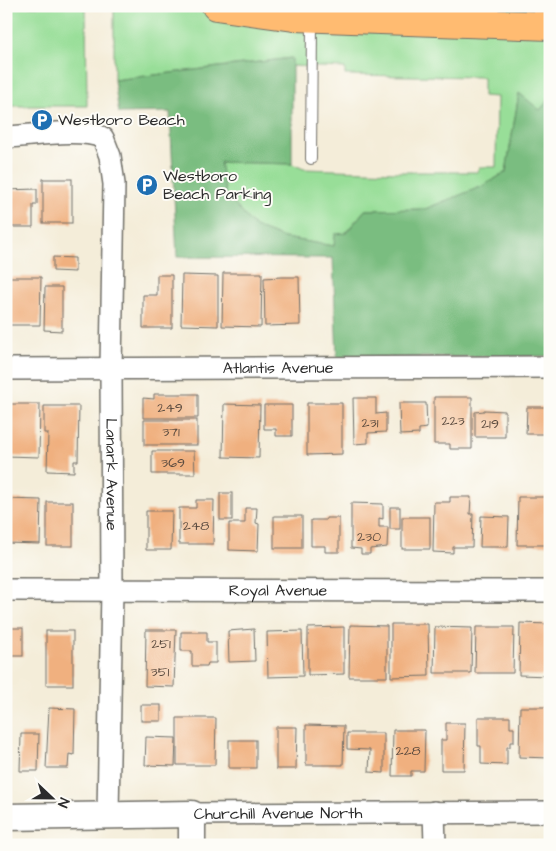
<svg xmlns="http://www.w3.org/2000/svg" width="556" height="851" viewBox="0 0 556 851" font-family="'Architects Daughter',sans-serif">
<rect width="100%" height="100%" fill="#fdfcf7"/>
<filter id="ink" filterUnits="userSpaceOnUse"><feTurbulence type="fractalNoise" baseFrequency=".02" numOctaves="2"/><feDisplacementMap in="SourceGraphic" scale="10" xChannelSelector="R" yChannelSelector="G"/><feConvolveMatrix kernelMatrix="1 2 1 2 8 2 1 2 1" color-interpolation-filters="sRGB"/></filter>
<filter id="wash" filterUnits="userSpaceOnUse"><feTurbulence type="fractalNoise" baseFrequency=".0096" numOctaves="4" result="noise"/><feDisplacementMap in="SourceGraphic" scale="20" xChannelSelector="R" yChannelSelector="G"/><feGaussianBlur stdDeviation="1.12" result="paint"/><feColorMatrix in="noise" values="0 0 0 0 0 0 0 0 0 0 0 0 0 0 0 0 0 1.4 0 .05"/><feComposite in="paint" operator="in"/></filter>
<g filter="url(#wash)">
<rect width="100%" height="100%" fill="#f4edd9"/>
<g fill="#98de98" stroke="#628462">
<polygon points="6,6 86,6 87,106 6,106"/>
<polygon points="114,6 550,6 550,98 540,111 519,93 506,172 483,186 425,209 365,210 334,246 284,238 255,227 226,195 219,162 292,164 304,169 397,172 478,172 479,167 496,167 497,97 483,96 483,77 345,75 345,68 292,66 291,58 114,80"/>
</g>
<polygon fill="#7abd80" stroke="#527456" points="292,58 292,164 220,162 226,195 255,227 284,238 334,246 335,234 346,233 365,210 425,209 483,186 506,172 519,93 540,110 550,98 550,356 337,358 333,258 177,257 170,112 119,113 114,80"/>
<g id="blocks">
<g fill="#f0b07f">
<rect x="43" y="179" width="29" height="44"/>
<polygon points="37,189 37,205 33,205 33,227 6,227 6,190"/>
<polygon points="53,257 75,258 75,272 53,271"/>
<polygon points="223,273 262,273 261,327 222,326"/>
<polygon points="157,275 172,275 172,328 143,328 143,295 157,295"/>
<polygon points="182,275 218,276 218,326 181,325"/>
<polygon points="6,277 41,277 40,325 6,325"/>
<polygon points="282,277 299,277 300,325 265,326 264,278"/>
<polygon points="45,287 62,287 62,331 44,330"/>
<polygon points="154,394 198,394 198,418 143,418 143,398 154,399"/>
<polygon points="434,397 472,397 472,449 450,449 450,444 434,444"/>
<polygon points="353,398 376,398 376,414 386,413 386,432 368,433 368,443 354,444"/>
<polygon points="307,403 342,403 342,454 307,455"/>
<polygon points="399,403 426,403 427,428 419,429 419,434 400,435"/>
<polygon points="6,404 40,404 39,457 6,456"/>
<polygon points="224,404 260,405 259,458 223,457"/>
<polygon points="264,405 292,405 292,436 276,436 276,429 264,429"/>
<polygon points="44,406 79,406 78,461 74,461 74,472 47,471 48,433 44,433"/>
<polygon points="527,407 550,407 550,434 526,434"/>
<polygon points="484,410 505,411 505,437 475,437 475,412 484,411"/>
<rect x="144" y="420" width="53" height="25"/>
<polygon points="152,451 194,451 195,474 152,474"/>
<rect x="220" y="493" width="12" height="27"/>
<polygon points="450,497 471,497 470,514 473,514 472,547 453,547 453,553 433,552 434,502 450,502"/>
<polygon points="518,497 550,497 550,545 517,545"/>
<polygon points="6,499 41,500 40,544 6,543"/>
<polygon points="196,500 214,500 213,544 179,544 179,508 196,508"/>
<rect x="47" y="502" width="26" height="44"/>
<polygon points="351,503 383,504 383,519 379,518 379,527 388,527 387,547 370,549 370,554 361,554 361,549 351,548"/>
<rect x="390" y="507" width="10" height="22"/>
<polygon points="245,508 257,508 256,523 259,524 258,551 229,550 229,523 245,523"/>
<polygon points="146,511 172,511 171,550 146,550"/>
<rect x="274" y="516" width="28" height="32"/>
<polygon points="481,516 509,517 508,547 480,547"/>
<rect x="402" y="517" width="28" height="32"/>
<polygon points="326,518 339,518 339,552 325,552 325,546 311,546 311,520 326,520"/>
<polygon points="520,623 550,624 550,676 519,675"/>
<polygon points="391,624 428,624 429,676 391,677"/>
<polygon points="350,625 387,626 387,677 349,677"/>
<polygon points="344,627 344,674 308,675 308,628"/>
<polygon points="435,627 472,628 471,673 434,673"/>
<polygon points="476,627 514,627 513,673 475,673"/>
<rect x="8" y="628" width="15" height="28"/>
<polygon points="254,629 255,661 229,662 228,631"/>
<polygon points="146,630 176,630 174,687 145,686"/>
<rect x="46" y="631" width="27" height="54"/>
<polygon points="302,631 303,676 268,677 267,632"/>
<polygon points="181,632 207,632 207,642 216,642 216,663 208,663 207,666 192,666 192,651 181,651"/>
<rect x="141" y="705" width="20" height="16"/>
<polygon points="520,707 550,707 550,758 519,757"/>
<polygon points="49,708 75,709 74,755 69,754 68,768 46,768"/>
<polygon points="478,717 510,717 510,728 514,728 514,742 510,742 510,747 507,747 507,765 481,764 481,746 478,746"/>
<polygon points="177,718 216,718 215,765 177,765"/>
<polygon points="446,723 465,723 464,770 441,770 441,740 446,740"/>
<polygon points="306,725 344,726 343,765 306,765"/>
<polygon points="276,727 297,727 296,769 276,769"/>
<polygon points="393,730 425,730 424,771 411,771 411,776 392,776"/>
<polygon points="347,733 384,733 384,773 369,772 370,750 347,749"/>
<polygon points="21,734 39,734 38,771 20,771"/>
<polygon points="146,737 176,738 175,766 145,765"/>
<rect x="229" y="740" width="27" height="28"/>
</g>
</g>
</g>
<g filter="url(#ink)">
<use href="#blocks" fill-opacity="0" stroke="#716f68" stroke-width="1"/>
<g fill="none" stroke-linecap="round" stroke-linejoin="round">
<g stroke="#716f68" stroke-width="12">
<polyline id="service" points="311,159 312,20"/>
</g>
<g stroke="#716f68" stroke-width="24">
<g id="minor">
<path id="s1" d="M6,137C31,136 82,127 103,138L110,156L114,184L111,369L112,589L108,814"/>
<path id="s2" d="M6,369L550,367"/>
<path id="s3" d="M6,590L550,591"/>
<polyline points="434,812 435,845"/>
<path id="s4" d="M192,814L550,812"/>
</g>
</g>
<g stroke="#716f68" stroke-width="29">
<polyline id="tertiary" points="6,817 192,814 192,845"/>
</g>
<g stroke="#716f68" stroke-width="30">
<polyline id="trunk" points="216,6 294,17 550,26"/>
</g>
<use href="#service" stroke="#fff" stroke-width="10"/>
<use href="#minor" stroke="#fff" stroke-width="21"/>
<use href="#tertiary" stroke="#fff" stroke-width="26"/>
<use href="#trunk" stroke="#ffbb71" stroke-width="28"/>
</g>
</g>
<defs>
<g id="parking-disc" transform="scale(1.125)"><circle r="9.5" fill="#1f6fb2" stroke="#fdfcf7"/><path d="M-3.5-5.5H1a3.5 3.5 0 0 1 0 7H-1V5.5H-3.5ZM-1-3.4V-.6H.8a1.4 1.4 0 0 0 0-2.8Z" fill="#fff"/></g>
</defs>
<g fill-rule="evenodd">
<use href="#parking-disc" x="42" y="120"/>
<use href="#parking-disc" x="147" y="185"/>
</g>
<g text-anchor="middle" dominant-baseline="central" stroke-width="4" stroke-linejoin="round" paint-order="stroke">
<g font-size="14" fill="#5c4c40">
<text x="170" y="408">249</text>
<text x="453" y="421">223</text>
<text x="370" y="423">231</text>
<text x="490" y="424">219</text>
<text x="171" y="432">371</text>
<text x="173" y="463">369</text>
<text x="196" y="526">248</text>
<text x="369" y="537">230</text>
<text x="161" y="644">251</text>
<text x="160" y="672">351</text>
<text x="408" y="751">228</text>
</g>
<g font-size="16" fill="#2b2b2b" stroke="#fdfcf7" text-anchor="start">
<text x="58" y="120">Westboro Beach</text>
<text x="163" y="176">Westboro<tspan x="163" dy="18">Beach Parking</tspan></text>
</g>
<g font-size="16" fill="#2b2b2b" stroke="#fdfcf7">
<text stroke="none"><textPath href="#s2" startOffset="272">Atlantis Avenue</textPath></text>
<text stroke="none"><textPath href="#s1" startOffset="436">Lanark Avenue</textPath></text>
<text stroke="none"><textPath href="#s3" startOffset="272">Royal Avenue</textPath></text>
<text stroke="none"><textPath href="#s4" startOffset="86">Churchill Avenue North</textPath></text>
</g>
</g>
<rect width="556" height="851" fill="none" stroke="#fdfcf7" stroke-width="25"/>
<g transform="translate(52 798) rotate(112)" stroke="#fdfcf7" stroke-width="4" paint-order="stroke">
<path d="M0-4L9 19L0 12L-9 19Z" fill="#2b2b2b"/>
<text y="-8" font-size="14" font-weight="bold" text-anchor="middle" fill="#2b2b2b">N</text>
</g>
</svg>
